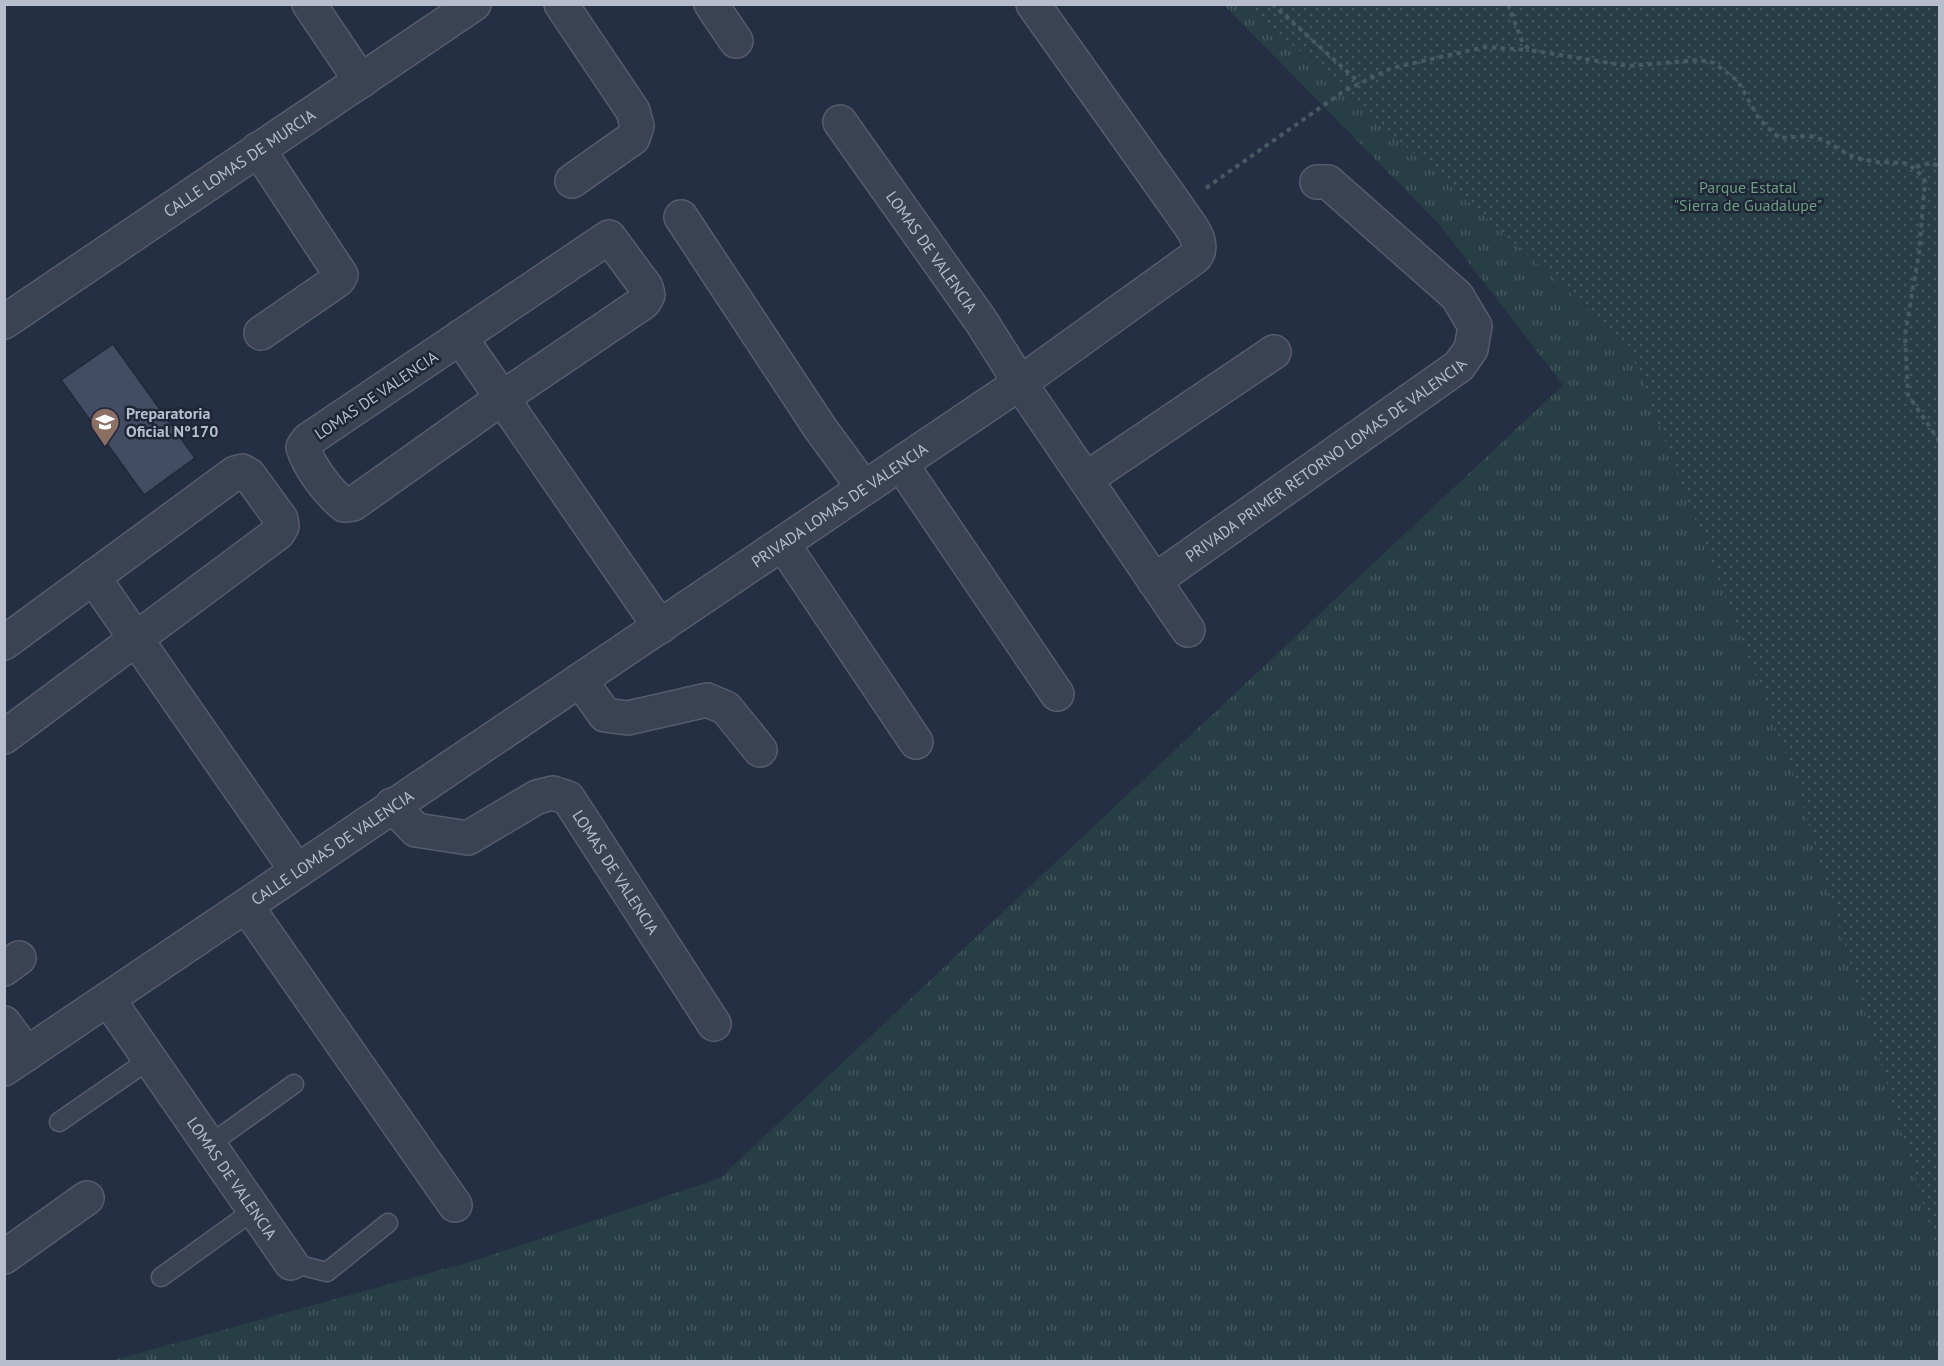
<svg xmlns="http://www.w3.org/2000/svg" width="1944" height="1366" viewBox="0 0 1944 1366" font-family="'PT Sans',sans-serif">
<defs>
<pattern id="grass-tufts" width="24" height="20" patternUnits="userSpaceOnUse" patternTransform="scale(1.5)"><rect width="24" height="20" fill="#273e44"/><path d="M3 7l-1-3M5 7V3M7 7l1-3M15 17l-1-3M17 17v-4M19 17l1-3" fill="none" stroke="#44585e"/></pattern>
<pattern id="park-dots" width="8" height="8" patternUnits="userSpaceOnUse" patternTransform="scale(1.5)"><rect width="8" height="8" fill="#273e44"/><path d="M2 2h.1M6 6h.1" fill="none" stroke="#44585e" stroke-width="1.8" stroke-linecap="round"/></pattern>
</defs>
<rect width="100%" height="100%" fill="#252f43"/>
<polygon fill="url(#grass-tufts)" points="1224,5 1939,5 1939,1361 107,1362 477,1260 720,1178 1563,385 1439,224"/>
<polygon fill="url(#park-dots)" points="1248,5 1939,5 1939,1256 1792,770 1628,345"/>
<polygon fill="#424c63" stroke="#20283a" stroke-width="1.5" points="113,344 195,458 144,495 61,380"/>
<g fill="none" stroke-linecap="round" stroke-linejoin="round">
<g stroke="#555c6d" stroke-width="21">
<g id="lane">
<polyline points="59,1122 150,1059"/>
<polyline points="209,1145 294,1084"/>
<polyline points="291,1263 327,1272 388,1223"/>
<polyline points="161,1277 254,1210"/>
</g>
</g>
<g stroke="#555c6d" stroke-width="36">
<g id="street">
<polyline points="309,4 361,81"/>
<polyline points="561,4 633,111 637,126 633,138 572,181"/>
<polyline points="711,4 736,41"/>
<path id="s1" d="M840,122L981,321L1020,383L1188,630"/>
<polyline points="258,149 341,275 338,280 261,333"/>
<polyline points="681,217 820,428 864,488"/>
<path d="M609,237L646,287L648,295L644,302L502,398L353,504L344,505C328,492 309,467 303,447L308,440Z"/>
<path id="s2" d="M4,322L474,4"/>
<polyline points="460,337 660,627"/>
<polyline points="901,464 1057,694"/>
<polyline points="1086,479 1274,352"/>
<polyline points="783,544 916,742"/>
<polyline points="93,577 297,871"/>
<path id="s3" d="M1154,581L1459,366L1471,349L1475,326L1457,296L1328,182H1317"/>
<polyline points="4,643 235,473 242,471 249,475 281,519 282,526 278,533 4,737"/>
<polyline points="580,680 605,715 628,718 707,700 726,708 760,750"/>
<path id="s4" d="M392,805L416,830L468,838L537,797L553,793L568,798L714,1024"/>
<polyline points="247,907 455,1205"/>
<polyline points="4,969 19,958"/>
<path id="s5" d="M108,999L291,1263"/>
<polyline points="4,1023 27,1054"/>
<path id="s6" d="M4,1069L1020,383L1195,257C1207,242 1187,222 1178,208L1033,4"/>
<polyline points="4,1257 87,1198"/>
</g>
</g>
<g stroke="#465b61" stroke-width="4" stroke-dasharray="4.5 4.5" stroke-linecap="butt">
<polyline points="1272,4 1360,83"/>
<polyline points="1508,4 1521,39 1529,50 1628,66 1699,60 1714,63 1738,81 1759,119 1779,138 1809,136 1824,140 1849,155 1861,159 1876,162 1905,163 1917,170 1925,181 1919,253 1905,335 1908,395 1940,442"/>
<polyline points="1916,167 1930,163 1940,166"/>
<polyline points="1206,188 1344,91 1392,68 1485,47 1529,50"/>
</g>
<use href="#lane" stroke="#3a4253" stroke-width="18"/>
<use href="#street" stroke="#3a4253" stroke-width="33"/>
</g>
<defs>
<g id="school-pin" transform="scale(1.5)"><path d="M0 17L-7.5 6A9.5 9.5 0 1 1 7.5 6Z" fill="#8d6e63" stroke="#1e2638"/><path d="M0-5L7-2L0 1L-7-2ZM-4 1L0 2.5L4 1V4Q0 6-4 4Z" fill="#fff"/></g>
</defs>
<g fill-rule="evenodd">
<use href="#school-pin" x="105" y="422"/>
</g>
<g text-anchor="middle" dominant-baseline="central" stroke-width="5" stroke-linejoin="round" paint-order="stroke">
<g font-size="16" fill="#b7bdcd" stroke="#1e2638">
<text stroke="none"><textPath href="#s2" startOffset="284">CALLE LOMAS DE MURCIA</textPath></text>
<text stroke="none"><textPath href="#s1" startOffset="159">LOMAS DE VALENCIA</textPath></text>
<text transform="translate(376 395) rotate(-34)">LOMAS DE VALENCIA</text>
<text stroke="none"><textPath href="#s3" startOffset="210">PRIVADA PRIMER RETORNO LOMAS DE VALENCIA</textPath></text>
<text stroke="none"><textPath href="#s6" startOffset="1008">PRIVADA LOMAS DE VALENCIA</textPath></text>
<text stroke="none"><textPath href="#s6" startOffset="396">CALLE LOMAS DE VALENCIA</textPath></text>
<text stroke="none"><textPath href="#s4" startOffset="288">LOMAS DE VALENCIA</textPath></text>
<text stroke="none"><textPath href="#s5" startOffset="218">LOMAS DE VALENCIA</textPath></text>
</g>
<g font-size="16" fill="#6d9e7d" stroke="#1e2638">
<text x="1748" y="187">Parque Estatal<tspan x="1748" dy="18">"Sierra de Guadalupe"</tspan></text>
</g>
<g font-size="16" font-weight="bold" fill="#b7bdcd" stroke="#1e2638" text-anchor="start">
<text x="126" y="413">Preparatoria<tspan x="126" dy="18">Oficial N°170</tspan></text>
</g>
</g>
<rect width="1944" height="1366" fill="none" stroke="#b7bdcd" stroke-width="12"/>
</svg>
